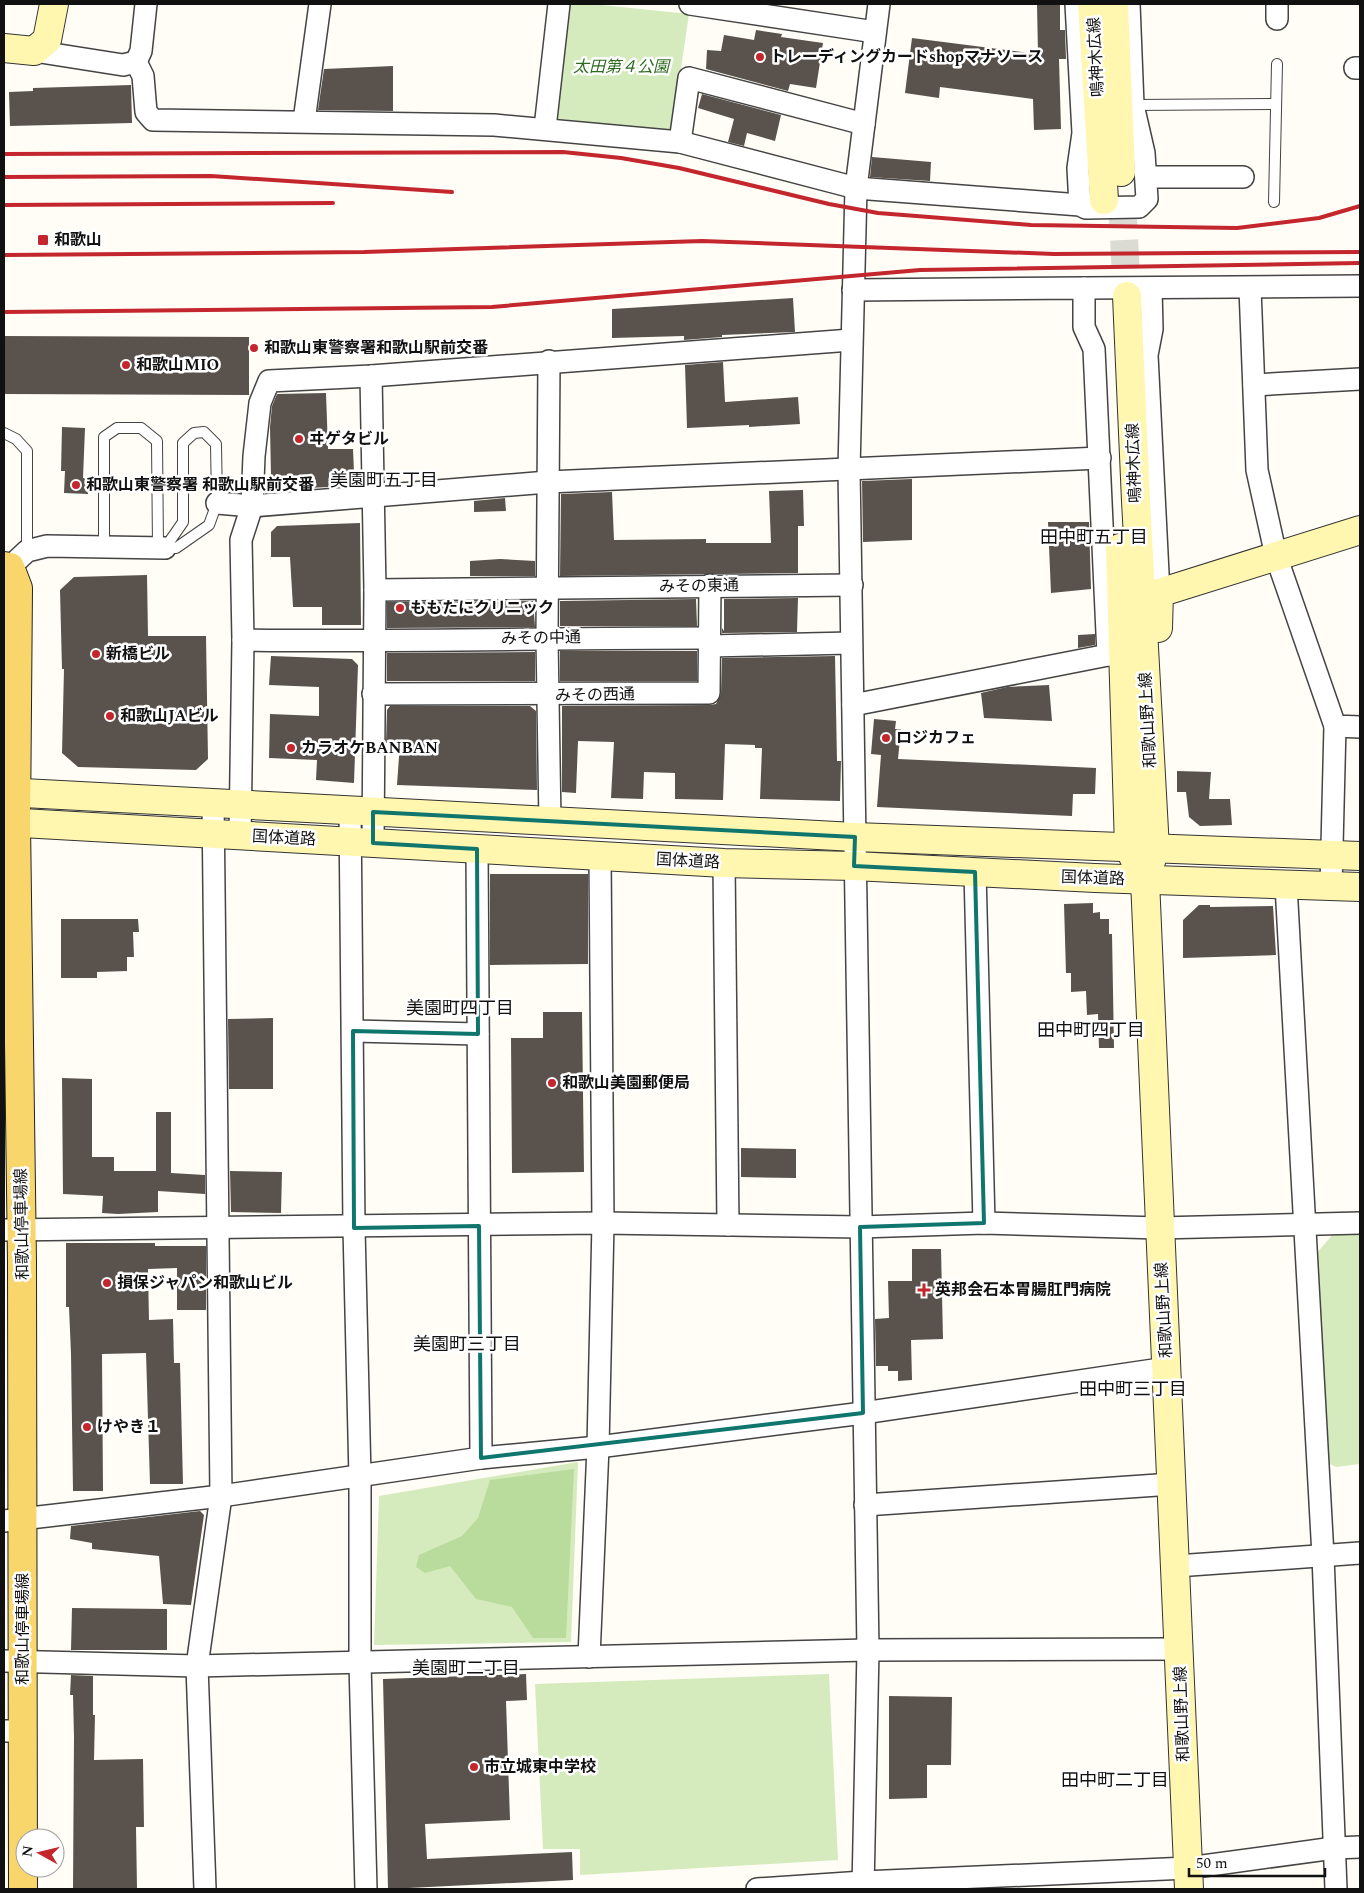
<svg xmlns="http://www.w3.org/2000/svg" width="1364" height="1893" viewBox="0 0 1364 1893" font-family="Spectral,'Noto Sans JP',serif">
<rect width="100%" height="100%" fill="#fffdf5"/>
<g fill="#d5ebbd">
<polygon points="568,4 592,4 689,14 671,136 556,118"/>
<polygon points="1334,1233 1360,1233 1360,1464 1336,1467 1324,1461 1316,1254"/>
<polygon points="578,1462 571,1642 374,1645 379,1496"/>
<polygon points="829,1674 838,1860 580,1875 580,1849 543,1849 535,1684"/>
</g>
<polygon fill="#b9dc9c" points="574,1469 566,1638 533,1638 512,1607 476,1599 450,1566 425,1573 416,1567 419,1555 462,1536 478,1518 490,1480"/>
<g fill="#5a524d">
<polygon points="1037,4 1060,4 1060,30 1065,30 1066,59 1059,59 1061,129 1034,130 1033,99 940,87 939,98 905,93 912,38 1038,54"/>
<polygon points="756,30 782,34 781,37 823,43 816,88 790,84 788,91 706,69 707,50 721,51 724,35 754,40"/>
<polygon points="393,66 393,111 318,110 324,69"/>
<polygon points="131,85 132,123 10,126 9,92 33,91 33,88"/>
<polygon points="702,94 781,115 775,141 747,133 744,146 728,142 734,119 698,108"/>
<polygon points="872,157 931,162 930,181 870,177"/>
<polygon points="793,298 795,332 722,335 722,337 684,340 684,336 612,338 612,309"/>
<polygon points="4,336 249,337 249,395 4,394"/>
<polygon points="723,362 725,402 798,397 800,424 749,427 749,425 687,428 685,365"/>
<polygon points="326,393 328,449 353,449 354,473 329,473 329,487 285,489 271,476 270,427 272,406 277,394"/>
<polygon points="62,427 85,428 83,478 89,478 88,494 64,493 65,471 61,471"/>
<polygon points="912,479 912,540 863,542 862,481"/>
<polygon points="803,490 804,526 798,526 798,573 560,576 561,494 612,492 614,540 706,539 706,543 771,543 769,491"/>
<polygon points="505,498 506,511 474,512 474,501"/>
<polygon points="1048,522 1089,522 1091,589 1051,593"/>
<polygon points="360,523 361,625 322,625 322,607 293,607 290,557 271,557 271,532 277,526"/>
<polygon points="500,559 535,561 535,576 470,576 470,561"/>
<polygon points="147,575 148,636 206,636 208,759 196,770 78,767 62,753 64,669 62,669 60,590 74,577"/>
<polygon points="798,598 797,632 722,633 722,628 724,631 724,599"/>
<polygon points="696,599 697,626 560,626 560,601"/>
<polygon points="533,601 535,627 387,628 387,602"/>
<polygon points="1095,634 1095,645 1078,648 1078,635"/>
<rect x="560" y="651" width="137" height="30"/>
<polygon points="535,652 535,681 387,681 387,653"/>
<polygon points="271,656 352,659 358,665 354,783 316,780 317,760 269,758 270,714 319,716 319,687 269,685"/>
<polygon points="835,656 837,761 841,761 840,801 760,799 762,748 755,748 755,745 725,744 723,800 675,799 675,773 644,772 643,799 611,798 614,742 578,741 576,793 562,792 562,706 710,705 716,704 721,694 722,658"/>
<polygon points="1049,685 1052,721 984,718 981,693 1007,687"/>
<polygon points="390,706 530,706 536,711 537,790 397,785 400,743 386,743 387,710"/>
<polygon points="874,719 896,721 895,729 901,729 898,759 1096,768 1095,794 1073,794 1072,816 877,807 881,755 871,754"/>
<polygon points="1177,771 1211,772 1209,799 1230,799 1232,825 1200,826 1189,817 1186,792 1177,792"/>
<polygon points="490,874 588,874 588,964 490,965"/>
<polygon points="1093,903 1093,913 1100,912 1100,919 1109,919 1109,934 1112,934 1114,1048 1099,1048 1098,1014 1087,1015 1086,991 1071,992 1071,973 1066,973 1064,904"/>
<polygon points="1199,905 1210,905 1210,907 1273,906 1276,955 1183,958 1183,920"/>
<polygon points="61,919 138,919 139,932 133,932 134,957 127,957 127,971 97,972 97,978 61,978"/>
<polygon points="543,1012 582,1012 584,1172 512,1173 511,1038 543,1038"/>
<polygon points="273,1018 273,1089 229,1089 228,1019"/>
<polygon points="62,1078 92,1079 92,1157 114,1157 114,1171 156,1171 156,1112 171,1112 171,1173 205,1175 205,1194 158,1191 158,1212 118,1214 102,1213 103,1196 63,1194"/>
<polygon points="741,1148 796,1149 796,1178 741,1177"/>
<polygon points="230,1171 282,1172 281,1213 231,1212"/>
<polygon points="66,1243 155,1243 155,1246 206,1246 206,1310 177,1310 177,1268 148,1269 149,1320 173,1319 174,1363 180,1363 183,1484 150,1484 146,1353 102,1354 103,1491 73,1491 71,1354 69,1307 66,1307"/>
<polygon points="912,1249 941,1249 943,1339 911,1340 912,1380 898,1381 898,1371 888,1371 888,1366 876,1366 875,1319 889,1318 888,1281 912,1281"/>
<polygon points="200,1511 204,1515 191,1605 163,1604 159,1556 92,1549 92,1543 70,1539 71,1526"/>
<polygon points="72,1608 167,1609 167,1650 71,1650"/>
<polygon points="526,1674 527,1700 506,1701 510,1820 425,1824 427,1859 572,1852 573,1880 388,1889 383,1679"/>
<polygon points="71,1675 93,1676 93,1715 95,1715 94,1760 143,1759 144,1827 136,1827 137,1889 73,1889 74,1737 73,1695 70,1695"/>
<polygon points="889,1696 952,1697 951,1765 927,1765 927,1798 889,1799"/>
</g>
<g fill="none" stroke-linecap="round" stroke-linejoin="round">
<polyline stroke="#dbdad3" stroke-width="28" stroke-dasharray="28 14" stroke-linecap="butt" points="1122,198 1127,296"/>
<g stroke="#444" stroke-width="12">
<g id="lane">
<polyline points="1133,105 1276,104"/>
<polyline points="1274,202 1277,64"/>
<polygon points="204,432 216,444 217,503 209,525 176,548 165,548 183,522 183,443 194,433"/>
<polyline points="4,433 16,439 27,451 27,551"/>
<polyline points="104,547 104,437 117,428 141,428 157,441 158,548"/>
</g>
</g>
<g stroke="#444" stroke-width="24">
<g id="street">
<polyline points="690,4 875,32"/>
<polyline points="1076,4 1083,133 1078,168 1080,205"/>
<polyline points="1277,4 1277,19"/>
<polyline points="34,51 123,65 136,62"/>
<polyline points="136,62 143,76 146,112 153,120 494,125 680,142 856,188 1080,205 1086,208 1139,207 1147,199 1144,153 1133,105 1129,4"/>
<polyline points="136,62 141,51 146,4"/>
<polyline points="1355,68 1360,68"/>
<polyline points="304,121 320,4"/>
<polyline points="545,128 559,4"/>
<polyline points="680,142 689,78 864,124"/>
<polyline points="1146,177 1243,177"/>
<polyline points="1084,288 1360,286"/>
<polyline points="1151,288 1152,329 1147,355 1159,593"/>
<polyline points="1250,288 1257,470 1276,556 1335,726 1360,727"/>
<polyline points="853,290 1084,288 1084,327 1094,349 1108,655 1123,654"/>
<polyline points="549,361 547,638 550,822"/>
<polyline points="371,376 375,590 373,843"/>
<polyline points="1254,385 1360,379"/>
<polyline points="217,503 252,506 548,482 1100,458"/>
<polyline points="10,567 27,551 47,546 165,548"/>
<polyline points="375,590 852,585"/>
<path d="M243,640C398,642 553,638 709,638"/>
<polyline points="709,646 851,643"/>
<polyline points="373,694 709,693 710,585"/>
<polyline points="853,705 1108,655"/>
<polyline points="350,810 354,1228 360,1477 360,1663 366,1889"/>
<polyline points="240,835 243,640 241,540 252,506 254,456 260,403 269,381 371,376 851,340"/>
<polyline points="477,849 481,1458"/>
<polyline points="724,863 728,1225"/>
<polyline points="975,872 984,1223"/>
<polyline points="1286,885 1323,1556 1336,1889"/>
<polyline points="1331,886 1335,726"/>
<polyline points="353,1031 478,1034"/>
<polyline points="4,1230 603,1223 860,1227 984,1223 1159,1228 1360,1223"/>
<polyline points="865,1505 1172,1484"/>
<polyline points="4,1521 221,1496 481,1458 598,1447 863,1413 1167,1368"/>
<polyline points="1176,1566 1360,1553"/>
<polyline points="589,1657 598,1447 603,1223 600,856"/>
<polyline points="4,1661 197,1666 868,1650 1180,1649"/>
<polyline points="4,1731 23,1731"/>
<polyline points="205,1889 197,1666 221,1496 213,803"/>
<polyline points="757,1889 863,1882 1188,1868 1334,1848 1360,1847"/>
<polyline points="863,1889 868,1650 849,469 856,188 879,4"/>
</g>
</g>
<g stroke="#333" stroke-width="30">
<g id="secondary">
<polyline points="1092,4 1104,200"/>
<polyline points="1114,4 1121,172"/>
<polyline points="4,48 34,51 47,40 54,4"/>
<polyline points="1127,296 1136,501 1155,849 1145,880 1189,1889"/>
<polyline points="1120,548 1129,847 1136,863"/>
<polyline points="1158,628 1159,593 1360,530"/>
<polyline points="4,792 855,837 1360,856"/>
<polyline points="4,822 724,863 854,866 1095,878 1360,887"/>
</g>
</g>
<g stroke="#222" stroke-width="30">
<polyline id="primary" points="4,566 10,567 18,588 16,823 22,1262 23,1889"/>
</g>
<use href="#lane" stroke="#fff" stroke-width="10"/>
<use href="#street" stroke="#fff" stroke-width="21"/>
<use href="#secondary" stroke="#fff6b0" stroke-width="28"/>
<use href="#primary" stroke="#f9d66b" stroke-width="28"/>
<g stroke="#c4262e" stroke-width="4">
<polyline points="4,154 563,152 621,158 679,168 829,204 878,213 1031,225 1237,228 1319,218 1360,206"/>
<polyline points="4,177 211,176 452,192"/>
<polyline points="4,205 333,203"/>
<polyline points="4,255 364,252 702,241 1054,254 1360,252"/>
<polyline points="4,312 492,307 920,270 1360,263"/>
</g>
</g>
<path fill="none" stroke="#0f766e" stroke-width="4" stroke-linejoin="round" d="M373,812L855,837L854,866L975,872L984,1223L860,1227L863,1413L481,1458L479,1226L354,1228L353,1031L478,1034L477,849L373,843Z"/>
<g fill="#c4262e" stroke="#fff" stroke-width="2">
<circle cx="760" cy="57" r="5"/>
<rect x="37" y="234" width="12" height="12" rx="2.5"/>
<circle cx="254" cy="348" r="5"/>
<circle cx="126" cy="365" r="5"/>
<circle cx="299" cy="439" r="5"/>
<circle cx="76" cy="485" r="5"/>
<circle cx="400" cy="608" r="5"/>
<circle cx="96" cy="654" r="5"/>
<circle cx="110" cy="716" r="5"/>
<circle cx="886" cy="738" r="5"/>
<circle cx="291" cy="748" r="5"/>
<circle cx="552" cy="1083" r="5"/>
<circle cx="107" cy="1283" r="5"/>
<path d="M921.5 1282.5h5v5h5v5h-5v5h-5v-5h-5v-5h5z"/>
<circle cx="87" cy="1427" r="5"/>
<circle cx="474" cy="1767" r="5"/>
</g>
<g text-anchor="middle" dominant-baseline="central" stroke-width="5" stroke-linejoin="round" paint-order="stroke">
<g font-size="16" font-weight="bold" fill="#111" stroke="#fff" text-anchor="start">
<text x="770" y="57">トレーディングカードshopマナソース</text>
<text x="54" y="240">和歌山</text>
<text x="264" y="348">和歌山東警察署和歌山駅前交番</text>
<text x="136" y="365">和歌山MIO</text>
<text x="309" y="439">ヰゲタビル</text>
<text x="86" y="485">和歌山東警察署 和歌山駅前交番</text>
<text x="410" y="608">ももたにクリニック</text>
<text x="106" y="654">新橋ビル</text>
<text x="120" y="716">和歌山JAビル</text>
<text x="896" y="738">ロジカフェ</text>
<text x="301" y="748">カラオケBANBAN</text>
<text x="562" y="1083">和歌山美園郵便局</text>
<text x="117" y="1283">損保ジャパン和歌山ビル</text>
<text x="935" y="1290">英邦会石本胃腸肛門病院</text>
<text x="97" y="1427">けやき１</text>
<text x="484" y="1767">市立城東中学校</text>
</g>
<g font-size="16" fill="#111" stroke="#fff">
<text transform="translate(1096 57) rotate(-93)">鳴神木広線</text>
<text transform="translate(1134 463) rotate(-92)">鳴神木広線</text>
<text transform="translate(699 586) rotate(-1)">みその東通</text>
<text transform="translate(541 638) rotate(-1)">みその中通</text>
<text transform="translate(595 695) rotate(-1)">みその西通</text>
<text transform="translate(1148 720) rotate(-93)">和歌山野上線</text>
<text transform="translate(284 838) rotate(3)">国体道路</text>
<text transform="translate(688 861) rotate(3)">国体道路</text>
<text transform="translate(1093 878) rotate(2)">国体道路</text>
<text transform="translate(22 1224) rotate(-91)">和歌山停車場線</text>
<text transform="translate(1164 1310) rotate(-93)">和歌山野上線</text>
<text transform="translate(23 1629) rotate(-90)">和歌山停車場線</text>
<text transform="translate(1182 1714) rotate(-92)">和歌山野上線</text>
</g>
<g font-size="16" font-style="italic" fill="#2f6b1f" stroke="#fff">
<text x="621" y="67">太田第４公園</text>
</g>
<g font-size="18" fill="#111" stroke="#fff">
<text x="384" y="480">美園町五丁目</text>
<text x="1094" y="537">田中町五丁目</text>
<text x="460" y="1008">美園町四丁目</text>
<text x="1091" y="1030">田中町四丁目</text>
<text x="467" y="1344">美園町三丁目</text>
<text x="1133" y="1389">田中町三丁目</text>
<text x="466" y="1668">美園町二丁目</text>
<text x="1115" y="1780">田中町二丁目</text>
</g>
</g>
<rect width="1364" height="1893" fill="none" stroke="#111111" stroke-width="10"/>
<g transform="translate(40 1853) rotate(278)"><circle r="24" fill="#ffffff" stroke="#a0a0a0"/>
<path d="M0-4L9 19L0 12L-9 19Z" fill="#c4262e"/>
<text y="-8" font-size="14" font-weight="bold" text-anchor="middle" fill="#111111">N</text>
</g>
<path d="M1189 1868v8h136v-8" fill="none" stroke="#111111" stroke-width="2.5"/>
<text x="1196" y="1868" font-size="15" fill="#111111" stroke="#ffffff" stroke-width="4" paint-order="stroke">50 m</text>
</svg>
